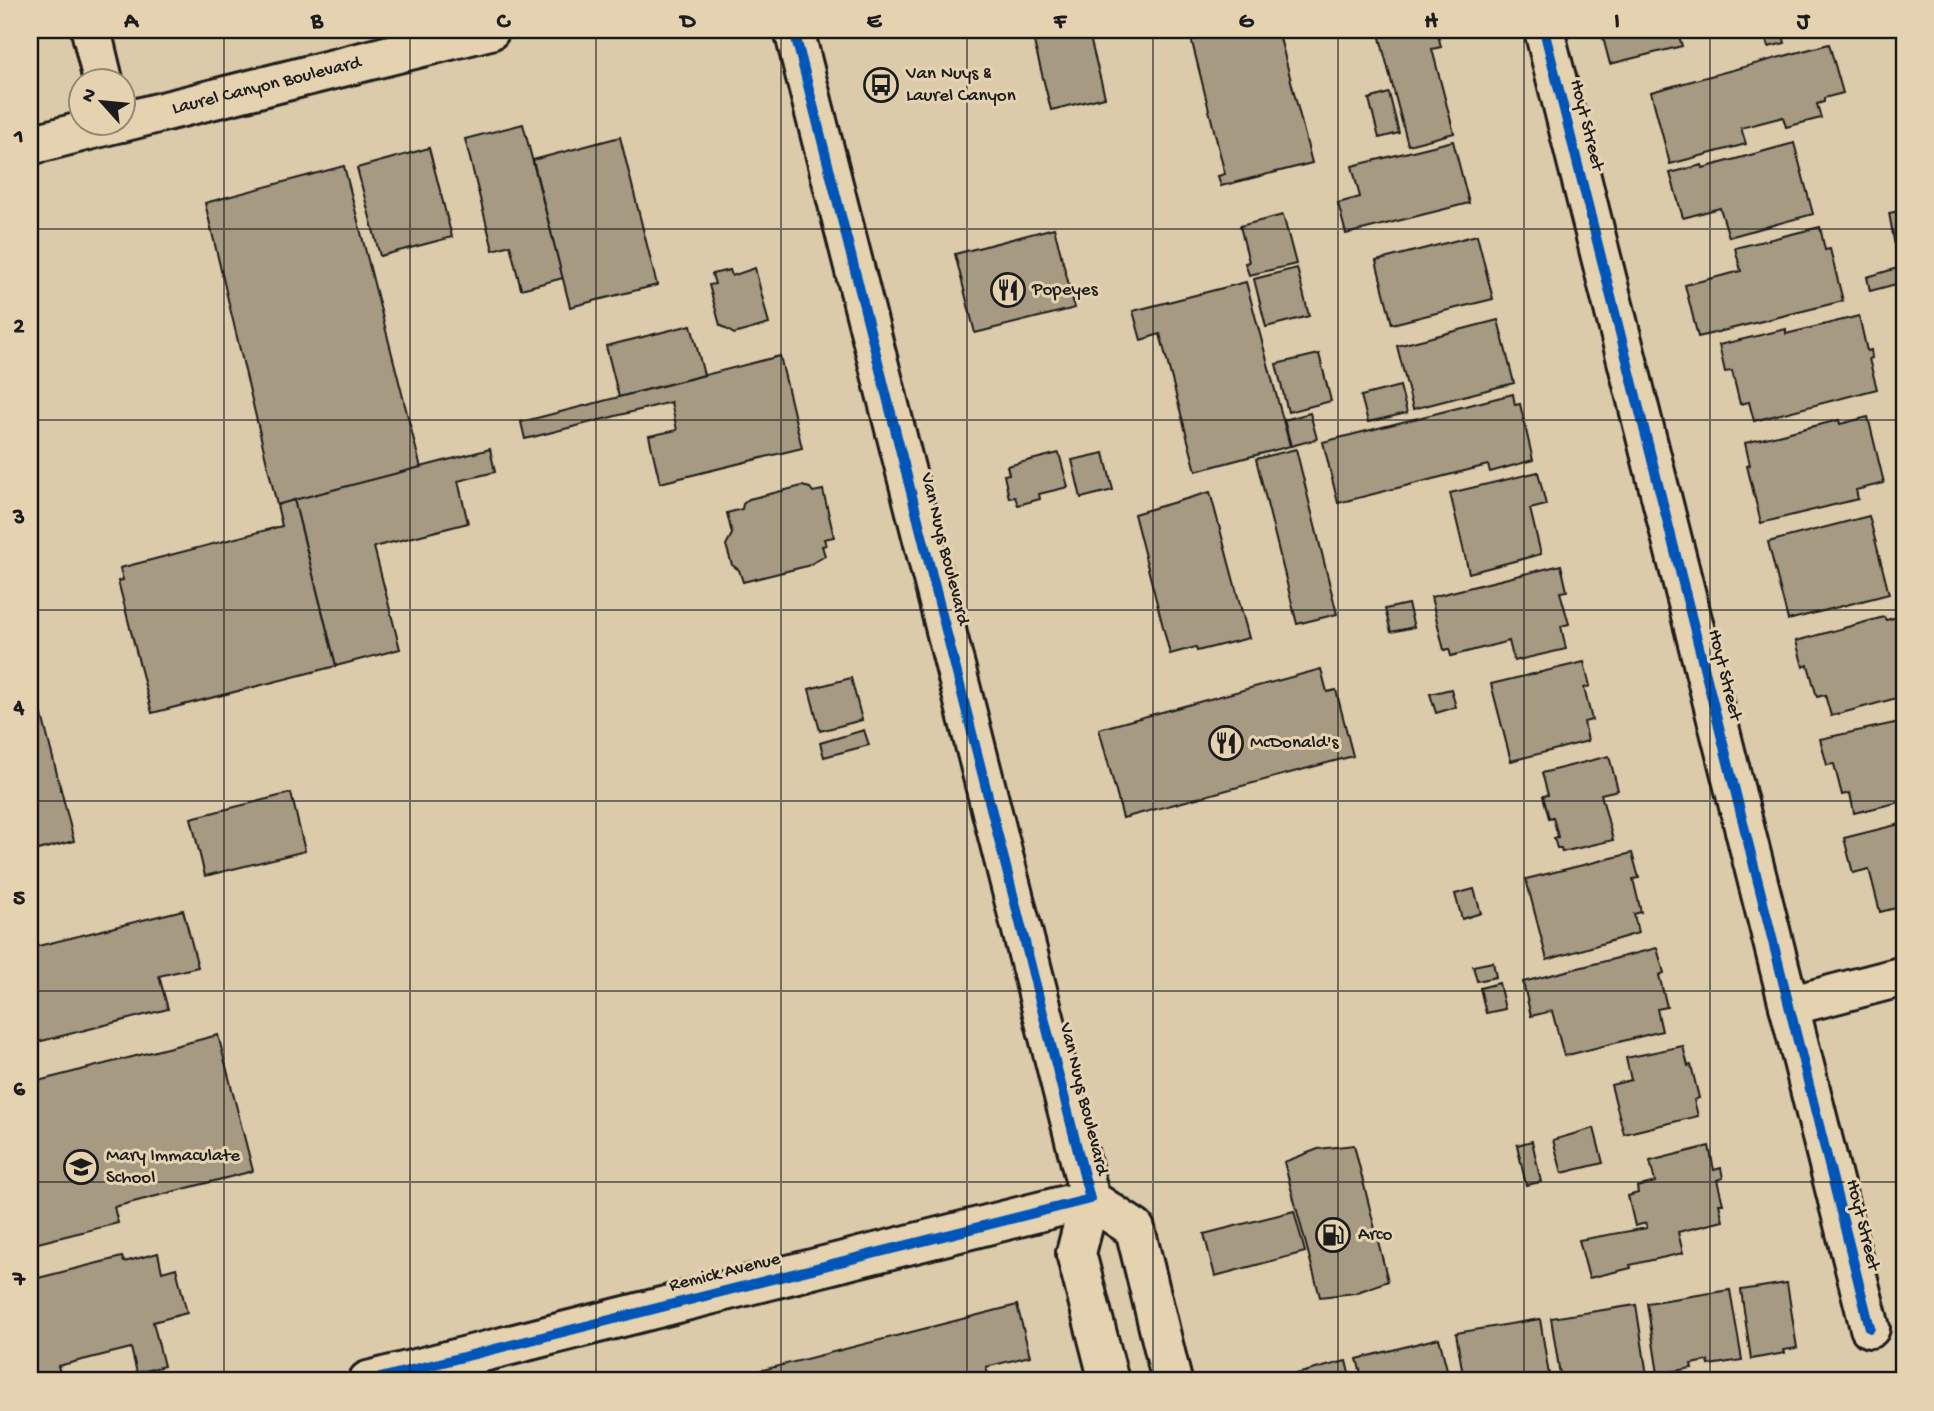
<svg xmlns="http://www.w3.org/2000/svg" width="1934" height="1411" viewBox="0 0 1934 1411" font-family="'Gochi Hand',sans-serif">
<rect width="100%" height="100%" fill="#dccbaa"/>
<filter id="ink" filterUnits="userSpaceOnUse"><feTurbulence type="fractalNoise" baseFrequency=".0143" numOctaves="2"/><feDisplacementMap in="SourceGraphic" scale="14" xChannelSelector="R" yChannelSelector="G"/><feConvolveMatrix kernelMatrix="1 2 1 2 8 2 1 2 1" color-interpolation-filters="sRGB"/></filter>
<g filter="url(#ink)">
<g fill="#a69a82" stroke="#1c1c1c" stroke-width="2">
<polygon points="1031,30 1088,30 1105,97 1051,110"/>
<polygon points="1189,30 1278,30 1312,163 1221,186 1218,176 1225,174"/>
<polygon points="1378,30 1437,30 1441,47 1432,49 1454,133 1408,145"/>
<polygon points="1601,30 1677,30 1682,46 1610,64"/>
<polygon points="1763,30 1782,30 1785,43 1768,47"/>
<polygon points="1829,44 1843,93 1824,98 1824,102 1817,104 1821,118 1786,127 1783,117 1741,128 1746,144 1670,164 1651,92"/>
<polygon points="1389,93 1399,133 1379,138 1369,99"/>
<polygon points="523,124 563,278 521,289 510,245 493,250 465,139"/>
<polygon points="620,137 657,285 570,307 533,160"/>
<polygon points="1453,141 1469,203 1346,234 1338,203 1360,197 1352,166"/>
<polygon points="1794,143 1813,214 1729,237 1720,208 1683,218 1670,173 1702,165 1703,168"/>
<polygon points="429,148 452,237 380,256 357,168"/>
<polygon points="344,166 421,468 277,505 205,203"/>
<polygon points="1904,210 1904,261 1898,262 1889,213"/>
<polygon points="1283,215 1296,264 1249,275 1245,263 1249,262 1240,226"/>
<polygon points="1820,227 1825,250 1830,249 1843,301 1698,337 1685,285 1741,271 1735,248"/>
<polygon points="1054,228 1075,308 975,333 955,254"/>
<polygon points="1477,235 1493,299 1392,324 1376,261"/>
<polygon points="1904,266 1904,282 1870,291 1867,277"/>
<polygon points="755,268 769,324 734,334 720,325 709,285 715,284 712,274 730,270 732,276"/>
<polygon points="1297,268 1309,316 1266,327 1254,279"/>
<polygon points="1246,282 1290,446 1196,471 1160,334 1141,340 1133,311"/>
<polygon points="1859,316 1867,351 1871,350 1872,358 1869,359 1877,389 1754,421 1749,402 1740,404 1732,371 1725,372 1719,345 1786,329 1786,334"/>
<polygon points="1498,320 1514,383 1413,409 1397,346"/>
<polygon points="691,325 704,375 619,397 606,346"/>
<polygon points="1319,354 1331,401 1288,412 1276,364"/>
<polygon points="780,356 802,448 660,483 649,436 677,430 671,402 525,439 521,422"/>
<polygon points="1904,365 1904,395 1897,367"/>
<polygon points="1400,386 1407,413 1368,422 1361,396"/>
<polygon points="1513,394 1515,405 1520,404 1533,460 1490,472 1488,465 1338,503 1323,442"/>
<polygon points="1310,413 1317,439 1291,446 1284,420"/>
<polygon points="1868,417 1884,483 1856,490 1858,499 1761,523 1747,466 1750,465 1745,443 1839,420 1840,424"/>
<polygon points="490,449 495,472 458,481 468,523 374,547 400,649 336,666 294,500"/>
<polygon points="1296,449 1337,614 1297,624 1256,459"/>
<polygon points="1059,453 1068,487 1039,494 1040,499 1018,505 1015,497 1009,498 1004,475 1009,474 1007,466"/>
<polygon points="1104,453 1113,490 1081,498 1072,460"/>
<polygon points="1538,472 1546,505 1530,509 1541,554 1469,573 1450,493"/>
<polygon points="802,486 810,488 813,492 823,490 834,537 824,539 826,545 822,546 825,556 807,566 743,582 739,570 732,565 726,545 732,534 727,513 742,509 743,504 749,499"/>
<polygon points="1210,492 1249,638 1197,651 1196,647 1170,654 1134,514"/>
<polygon points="294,500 336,666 152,713 118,581 123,580 120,568 282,526 277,505"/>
<polygon points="1869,516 1889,594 1788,620 1768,542"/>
<polygon points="1561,565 1567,591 1560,592 1569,624 1561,626 1566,649 1514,661 1509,641 1451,656 1449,649 1444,650 1431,597"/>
<polygon points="1408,604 1414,627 1391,632 1385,609"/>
<polygon points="1904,615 1904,696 1831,716 1825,695 1817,697 1808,665 1803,667 1796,641 1884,617 1886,620"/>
<polygon points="1584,662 1590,686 1584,688 1592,720 1584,722 1588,741 1511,761 1491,684"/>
<polygon points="30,668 74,841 30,852"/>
<polygon points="1321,669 1327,692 1336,690 1353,756 1123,818 1099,729"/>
<polygon points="851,678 862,720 820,731 809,689"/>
<polygon points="1451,689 1456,707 1436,713 1430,694"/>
<polygon points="1904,721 1904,801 1854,813 1850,793 1842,795 1834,764 1827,765 1820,739"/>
<polygon points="864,730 869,745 824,757 820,743"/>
<polygon points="1609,756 1618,790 1601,794 1613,840 1562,852 1561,848 1557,848 1554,838 1558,837 1553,817 1549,818 1543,796 1548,795 1542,773"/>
<polygon points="291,793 305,851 205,876 191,818"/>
<polygon points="1904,823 1904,906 1880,912 1869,869 1853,873 1844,838"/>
<polygon points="1632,853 1639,878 1633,879 1641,912 1634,914 1638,933 1547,960 1526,879"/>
<polygon points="1474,889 1481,913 1462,919 1455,894"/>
<polygon points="183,910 198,967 159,976 168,1009 30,1044 30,948"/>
<polygon points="1657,948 1664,973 1659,975 1667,1007 1657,1009 1662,1031 1564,1056 1552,1011 1531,1016 1523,982"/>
<polygon points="1493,962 1496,977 1477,981 1473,966"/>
<polygon points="1499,983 1505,1009 1486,1013 1480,988"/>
<polygon points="218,1035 253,1171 114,1207 118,1223 30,1245 30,1083"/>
<polygon points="1683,1046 1688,1066 1691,1065 1699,1098 1694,1100 1698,1116 1624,1134 1611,1085 1631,1080 1626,1058"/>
<polygon points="1594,1128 1603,1163 1562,1173 1553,1140"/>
<polygon points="1532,1141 1541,1182 1526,1185 1517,1145"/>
<polygon points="1354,1145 1388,1281 1355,1293 1320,1297 1284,1162 1318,1149"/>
<polygon points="1709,1146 1714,1170 1721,1168 1723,1178 1717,1180 1723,1204 1719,1204 1723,1221 1678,1232 1683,1253 1630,1265 1631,1268 1589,1278 1579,1240 1647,1228 1646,1223 1635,1226 1628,1196 1638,1193 1637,1187 1655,1182 1650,1161"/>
<polygon points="1294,1211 1305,1252 1215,1276 1204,1234"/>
<polygon points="158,1253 162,1272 176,1268 187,1313 153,1322 164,1366 137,1373 131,1348 58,1366 60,1372 41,1376 42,1381 30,1381 30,1280 122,1257 124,1262"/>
<polygon points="1787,1283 1797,1348 1784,1350 1785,1353 1751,1359 1741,1290"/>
<polygon points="1730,1290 1742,1360 1709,1365 1708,1361 1691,1364 1692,1368 1658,1374 1647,1303"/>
<polygon points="1017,1305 1030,1356 986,1367 990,1381 971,1381 970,1377 951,1381 744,1381 743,1375"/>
<polygon points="1636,1305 1647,1375 1614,1381 1613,1376 1596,1379 1596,1381 1561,1381 1551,1318"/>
<polygon points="1540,1319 1550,1381 1464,1381 1456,1333"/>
<polygon points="1439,1338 1450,1381 1363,1381 1357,1359"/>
<polygon points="1346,1361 1351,1381 1286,1381 1285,1377"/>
<polygon points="1896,1371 1897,1375 1904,1374 1904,1381 1864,1381 1863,1376"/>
</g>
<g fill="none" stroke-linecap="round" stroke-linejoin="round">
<g stroke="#1c1c1c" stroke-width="44">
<g id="street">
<polyline points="91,30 103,80"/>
<polyline points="1544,30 1870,1328"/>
<polyline points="1789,1006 1904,976"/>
<polyline points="368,1381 1090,1199"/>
</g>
</g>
<g stroke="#1c1c1c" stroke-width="44">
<g id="primary">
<polyline points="794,30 1090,1199 1076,1253 1109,1381"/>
<path id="s1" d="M122,122L490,30"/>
<polyline points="30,145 120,122"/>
<polyline points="1090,1199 1135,1229 1172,1381"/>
</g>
</g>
<use href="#street" stroke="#e4d2b0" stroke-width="38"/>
<use href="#primary" stroke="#e4d2b0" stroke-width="38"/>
<g stroke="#e4d2b0" stroke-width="15">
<g id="cycleway">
<polyline points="1544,30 1870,1328"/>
<polyline points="368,1381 1090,1199 794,30"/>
</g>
</g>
<use href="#cycleway" stroke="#0057b8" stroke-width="10"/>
</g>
</g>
<path fill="none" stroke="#1c1c1c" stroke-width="2" stroke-opacity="0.55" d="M224,30V1381M410,30V1381M596,30V1381M781,30V1381M967,30V1381M1153,30V1381M1338,30V1381M1524,30V1381M1710,30V1381M30,229H1904M30,420H1904M30,610H1904M30,801H1904M30,991H1904M30,1182H1904"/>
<defs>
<g id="bus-ring" transform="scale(1.75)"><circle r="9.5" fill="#e4d2b0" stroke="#1c1c1c" stroke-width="1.5"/><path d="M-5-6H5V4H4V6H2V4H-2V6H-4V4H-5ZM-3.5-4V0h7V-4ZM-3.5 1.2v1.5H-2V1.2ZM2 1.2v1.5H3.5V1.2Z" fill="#1c1c1c"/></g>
<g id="restaurant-ring" transform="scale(1.75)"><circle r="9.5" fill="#e4d2b0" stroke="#1c1c1c" stroke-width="1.5"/><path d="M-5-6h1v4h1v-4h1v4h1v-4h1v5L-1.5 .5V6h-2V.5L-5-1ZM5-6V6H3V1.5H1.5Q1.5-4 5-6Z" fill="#1c1c1c"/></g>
<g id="school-ring" transform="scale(1.75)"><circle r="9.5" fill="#e4d2b0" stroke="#1c1c1c" stroke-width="1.5"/><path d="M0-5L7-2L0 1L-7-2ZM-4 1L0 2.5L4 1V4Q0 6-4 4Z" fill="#1c1c1c"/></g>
<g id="fuel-ring" transform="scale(1.75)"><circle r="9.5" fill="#e4d2b0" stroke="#1c1c1c" stroke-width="1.5"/><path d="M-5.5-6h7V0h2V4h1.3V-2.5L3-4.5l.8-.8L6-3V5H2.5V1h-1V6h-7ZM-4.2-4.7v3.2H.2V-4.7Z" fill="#1c1c1c"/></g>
</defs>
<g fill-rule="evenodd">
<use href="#bus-ring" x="881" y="85"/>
<use href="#restaurant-ring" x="1008" y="290"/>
<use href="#restaurant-ring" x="1226" y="743"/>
<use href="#school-ring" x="81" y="1167"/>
<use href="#fuel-ring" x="1333" y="1235"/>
</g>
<g text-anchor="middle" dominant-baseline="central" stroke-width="6" stroke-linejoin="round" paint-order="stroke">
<g font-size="19" fill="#1c1c1c" stroke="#e4d2b0" text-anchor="start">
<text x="906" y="74">Van Nuys &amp;<tspan x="906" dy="22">Laurel Canyon</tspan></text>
<text x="1032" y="290">Popeyes</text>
<text x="1250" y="743">McDonald's</text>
<text x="106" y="1156">Mary Immaculate<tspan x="106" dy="22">School</tspan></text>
<text x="1358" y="1235">Arco</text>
</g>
<g font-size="19" fill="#1c1c1c" stroke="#e4d2b0">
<text stroke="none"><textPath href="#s1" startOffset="149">Laurel Canyon Boulevard</textPath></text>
<text transform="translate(1586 125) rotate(76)">Hoyt Street</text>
<text transform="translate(944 549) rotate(76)">Van Nuys Boulevard</text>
<text transform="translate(1724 675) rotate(76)">Hoyt Street</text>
<text transform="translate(1083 1099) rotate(76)">Van Nuys Boulevard</text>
<text transform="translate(1862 1225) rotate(76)">Hoyt Street</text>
<text transform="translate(725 1273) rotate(-14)">Remick Avenue</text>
</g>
</g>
<rect width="1934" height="1411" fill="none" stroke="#e4d2b0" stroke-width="77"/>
<g transform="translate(102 102) rotate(297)"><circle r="33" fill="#e4d2b0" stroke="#948975" stroke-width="2"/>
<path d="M0-5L12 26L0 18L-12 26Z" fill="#1c1c1c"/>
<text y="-10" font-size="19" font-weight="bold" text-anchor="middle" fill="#1c1c1c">N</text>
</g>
<rect x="38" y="38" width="1858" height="1334" fill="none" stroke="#1c1c1c" stroke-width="2.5"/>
<g font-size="23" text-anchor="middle" font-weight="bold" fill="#1c1c1c">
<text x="131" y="27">A</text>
<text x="317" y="27">B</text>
<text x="503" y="27">C</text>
<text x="688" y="27">D</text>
<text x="874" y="27">E</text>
<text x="1060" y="27">F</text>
<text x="1246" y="27">G</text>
<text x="1431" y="27">H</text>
<text x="1617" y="27">I</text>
<text x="1803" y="27">J</text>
<text x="19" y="142">1</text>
<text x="19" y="332">2</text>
<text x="19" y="523">3</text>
<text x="19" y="713">4</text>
<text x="19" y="904">5</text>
<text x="19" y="1095">6</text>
<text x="19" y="1285">7</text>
</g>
</svg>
